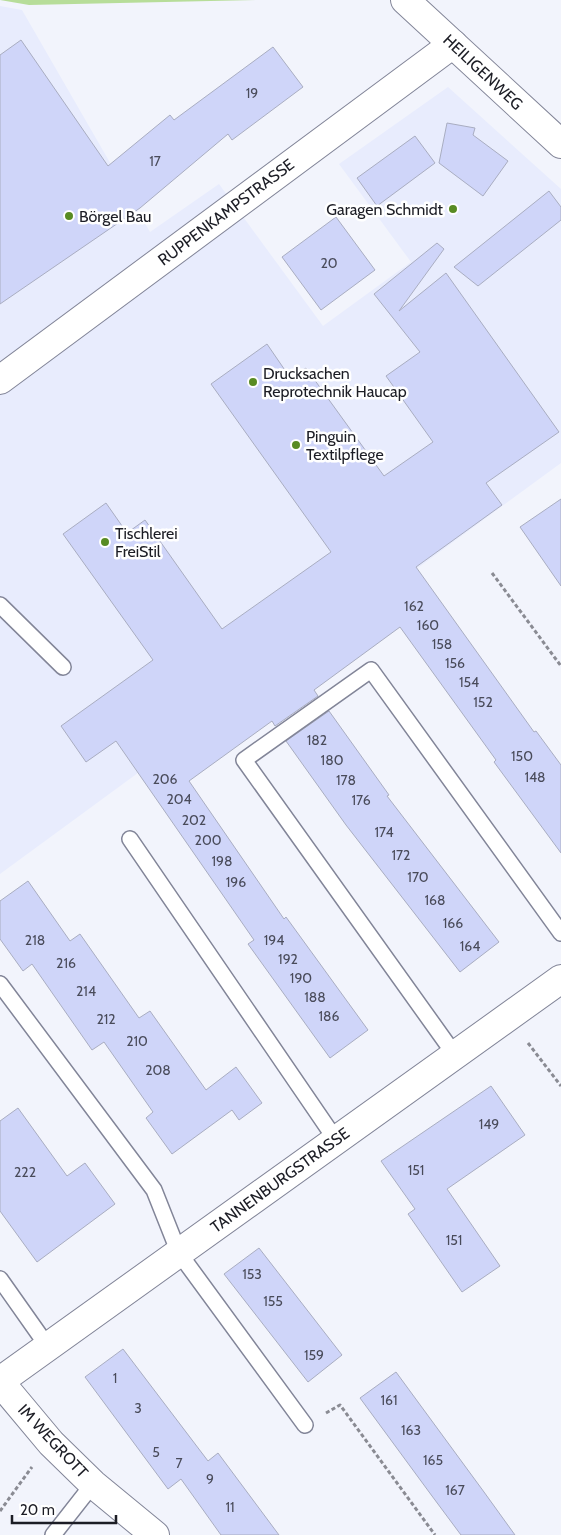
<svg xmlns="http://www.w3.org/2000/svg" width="561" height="1535" viewBox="0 0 561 1535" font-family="Cabin,sans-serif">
<rect width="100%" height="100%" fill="#f2f4fc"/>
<polygon fill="#e8ecfd" points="0,6 22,10 150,232 219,184 323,326 411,262 339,164 448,87 561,189 561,463 0,874"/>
<polygon fill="#b7dd99" points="0,0 257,0 29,5"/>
<g fill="#cfd5f9" stroke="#a9adc1">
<polygon points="21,40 108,166 170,115 174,120 273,47 303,87 232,140 228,134 140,208 0,304 0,55"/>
<polygon points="447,123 475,128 473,135 508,161 483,196 439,163"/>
<polygon points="415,136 435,163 377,206 357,178"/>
<polygon points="549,191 561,207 561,220 478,286 454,267"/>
<polygon points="336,217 375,270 321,310 282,257"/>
<polygon points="437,243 444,249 399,311 446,273 559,432 486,483 502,505 416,567 534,732 536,731 561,765 561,853 494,762 496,760 400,627 314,690 318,696 275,726 272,721 189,781 284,919 286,917 368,1030 330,1058 248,944 254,940 116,741 86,762 61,726 153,660 63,534 106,503 127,533 145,520 222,629 331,552 211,384 267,344 291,379 306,368 384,476 433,442 386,376 420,352 374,294"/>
<polygon points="561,499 561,586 520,527"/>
<polygon points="329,711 389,795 387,796 499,942 460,972 346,825 286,741"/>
<polygon points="28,881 70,941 80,934 139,1018 150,1011 206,1090 236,1067 262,1103 239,1120 232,1110 172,1154 146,1118 153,1112 104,1042 92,1050 32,964 23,971 0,939 0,901"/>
<polygon points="491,1086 525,1135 447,1189 500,1266 462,1292 408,1214 415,1209 381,1161"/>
<polygon points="18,1108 67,1176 85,1163 115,1204 37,1262 0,1211 0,1121"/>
<polygon points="259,1248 342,1355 308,1382 224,1274"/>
<polygon points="123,1349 208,1461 218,1453 279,1535 221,1535 181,1479 168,1489 85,1377"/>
<polygon points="396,1372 484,1492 515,1535 461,1535 432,1496 360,1398"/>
</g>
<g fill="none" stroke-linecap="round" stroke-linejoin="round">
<g stroke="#828598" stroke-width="18">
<g id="service">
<polyline points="0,605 63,667"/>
<polyline points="130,839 336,1140"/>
<polyline points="0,984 154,1190 179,1253 305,1425"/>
<polyline points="455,1055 244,760 371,670 561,933"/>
<polyline points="0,1279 48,1347"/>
<polyline points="53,1535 93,1484"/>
</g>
</g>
<g stroke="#828598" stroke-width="30">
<g id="minor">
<polyline points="405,0 561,144"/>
<polyline points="0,380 453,44"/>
<polyline points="0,1381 561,979"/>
<polyline points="0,1382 51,1443 93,1484 155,1535"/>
</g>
</g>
<g stroke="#8a8b93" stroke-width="3" stroke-dasharray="4 2.5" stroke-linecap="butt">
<polyline points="492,573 561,666"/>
<polyline points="528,1043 561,1086"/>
<polyline points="326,1413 340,1405 435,1535"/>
<polyline points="0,1511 32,1467"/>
</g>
<use href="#service" stroke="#fff" stroke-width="15"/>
<use href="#minor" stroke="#fff" stroke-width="28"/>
</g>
<g fill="#588b23" stroke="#fff" stroke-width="2">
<circle cx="453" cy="209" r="5"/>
<circle cx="69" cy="216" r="5"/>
<circle cx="253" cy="382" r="5"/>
<circle cx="296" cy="445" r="5"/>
<circle cx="105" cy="542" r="5"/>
</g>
<g text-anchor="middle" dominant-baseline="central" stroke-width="5" stroke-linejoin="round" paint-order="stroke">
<g font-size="14" fill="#494b5a">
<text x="252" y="93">19</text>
<text x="155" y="161">17</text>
<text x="329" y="263">20</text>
<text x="414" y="606">162</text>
<text x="428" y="625">160</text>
<text x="442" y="644">158</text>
<text x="455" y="663">156</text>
<text x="469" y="682">154</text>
<text x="483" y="702">152</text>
<text x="317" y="740">182</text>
<text x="522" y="756">150</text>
<text x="332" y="760">180</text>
<text x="535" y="777">148</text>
<text x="165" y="779">206</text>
<text x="346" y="780">178</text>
<text x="179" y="799">204</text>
<text x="361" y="800">176</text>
<text x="194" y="820">202</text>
<text x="384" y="832">174</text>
<text x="208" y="840">200</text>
<text x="401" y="855">172</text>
<text x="222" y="861">198</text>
<text x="418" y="877">170</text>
<text x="236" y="882">196</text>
<text x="435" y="900">168</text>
<text x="453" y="923">166</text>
<text x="35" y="940">218</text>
<text x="274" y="940">194</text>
<text x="470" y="946">164</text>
<text x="288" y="959">192</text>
<text x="66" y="963">216</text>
<text x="301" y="978">190</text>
<text x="86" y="991">214</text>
<text x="315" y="997">188</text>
<text x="329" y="1016">186</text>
<text x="106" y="1019">212</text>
<text x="137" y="1041">210</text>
<text x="158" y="1070">208</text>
<text x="489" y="1124">149</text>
<text x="416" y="1170">151</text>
<text x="25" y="1172">222</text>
<text x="454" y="1240">151</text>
<text x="252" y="1274">153</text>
<text x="273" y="1301">155</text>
<text x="314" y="1355">159</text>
<text x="115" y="1378">1</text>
<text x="389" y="1400">161</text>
<text x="138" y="1408">3</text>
<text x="411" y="1430">163</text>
<text x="156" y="1452">5</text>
<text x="433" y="1460">165</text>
<text x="179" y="1463">7</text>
<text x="210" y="1479">9</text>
<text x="455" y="1490">167</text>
<text x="230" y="1507">11</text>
</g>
<g font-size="16" fill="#1c1d25" stroke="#fff">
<text transform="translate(483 72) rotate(43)">HEILIGENWEG</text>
<text transform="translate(226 212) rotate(-37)">RUPPENKAMPSTRASSE</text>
<text transform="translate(280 1180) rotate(-36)">TANNENBURGSTRASSE</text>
<text transform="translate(53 1441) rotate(47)">IM WEGROTT</text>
</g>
<g font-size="16" fill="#1c1d25" stroke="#fff" text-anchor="start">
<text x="443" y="209" text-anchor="end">Garagen Schmidt</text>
<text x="79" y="216">Börgel Bau</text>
<text x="263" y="373">Drucksachen<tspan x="263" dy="18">Reprotechnik Haucap</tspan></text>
<text x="306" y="436">Pinguin<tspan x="306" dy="18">Textilpflege</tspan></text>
<text x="115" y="533">Tischlerei<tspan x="115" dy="18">FreiStil</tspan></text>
</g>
</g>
<path d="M12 1515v8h104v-8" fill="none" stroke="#1c1d25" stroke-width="2.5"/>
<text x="20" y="1515" font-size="15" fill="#1c1d25" stroke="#ffffff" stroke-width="4" paint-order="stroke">20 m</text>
</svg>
